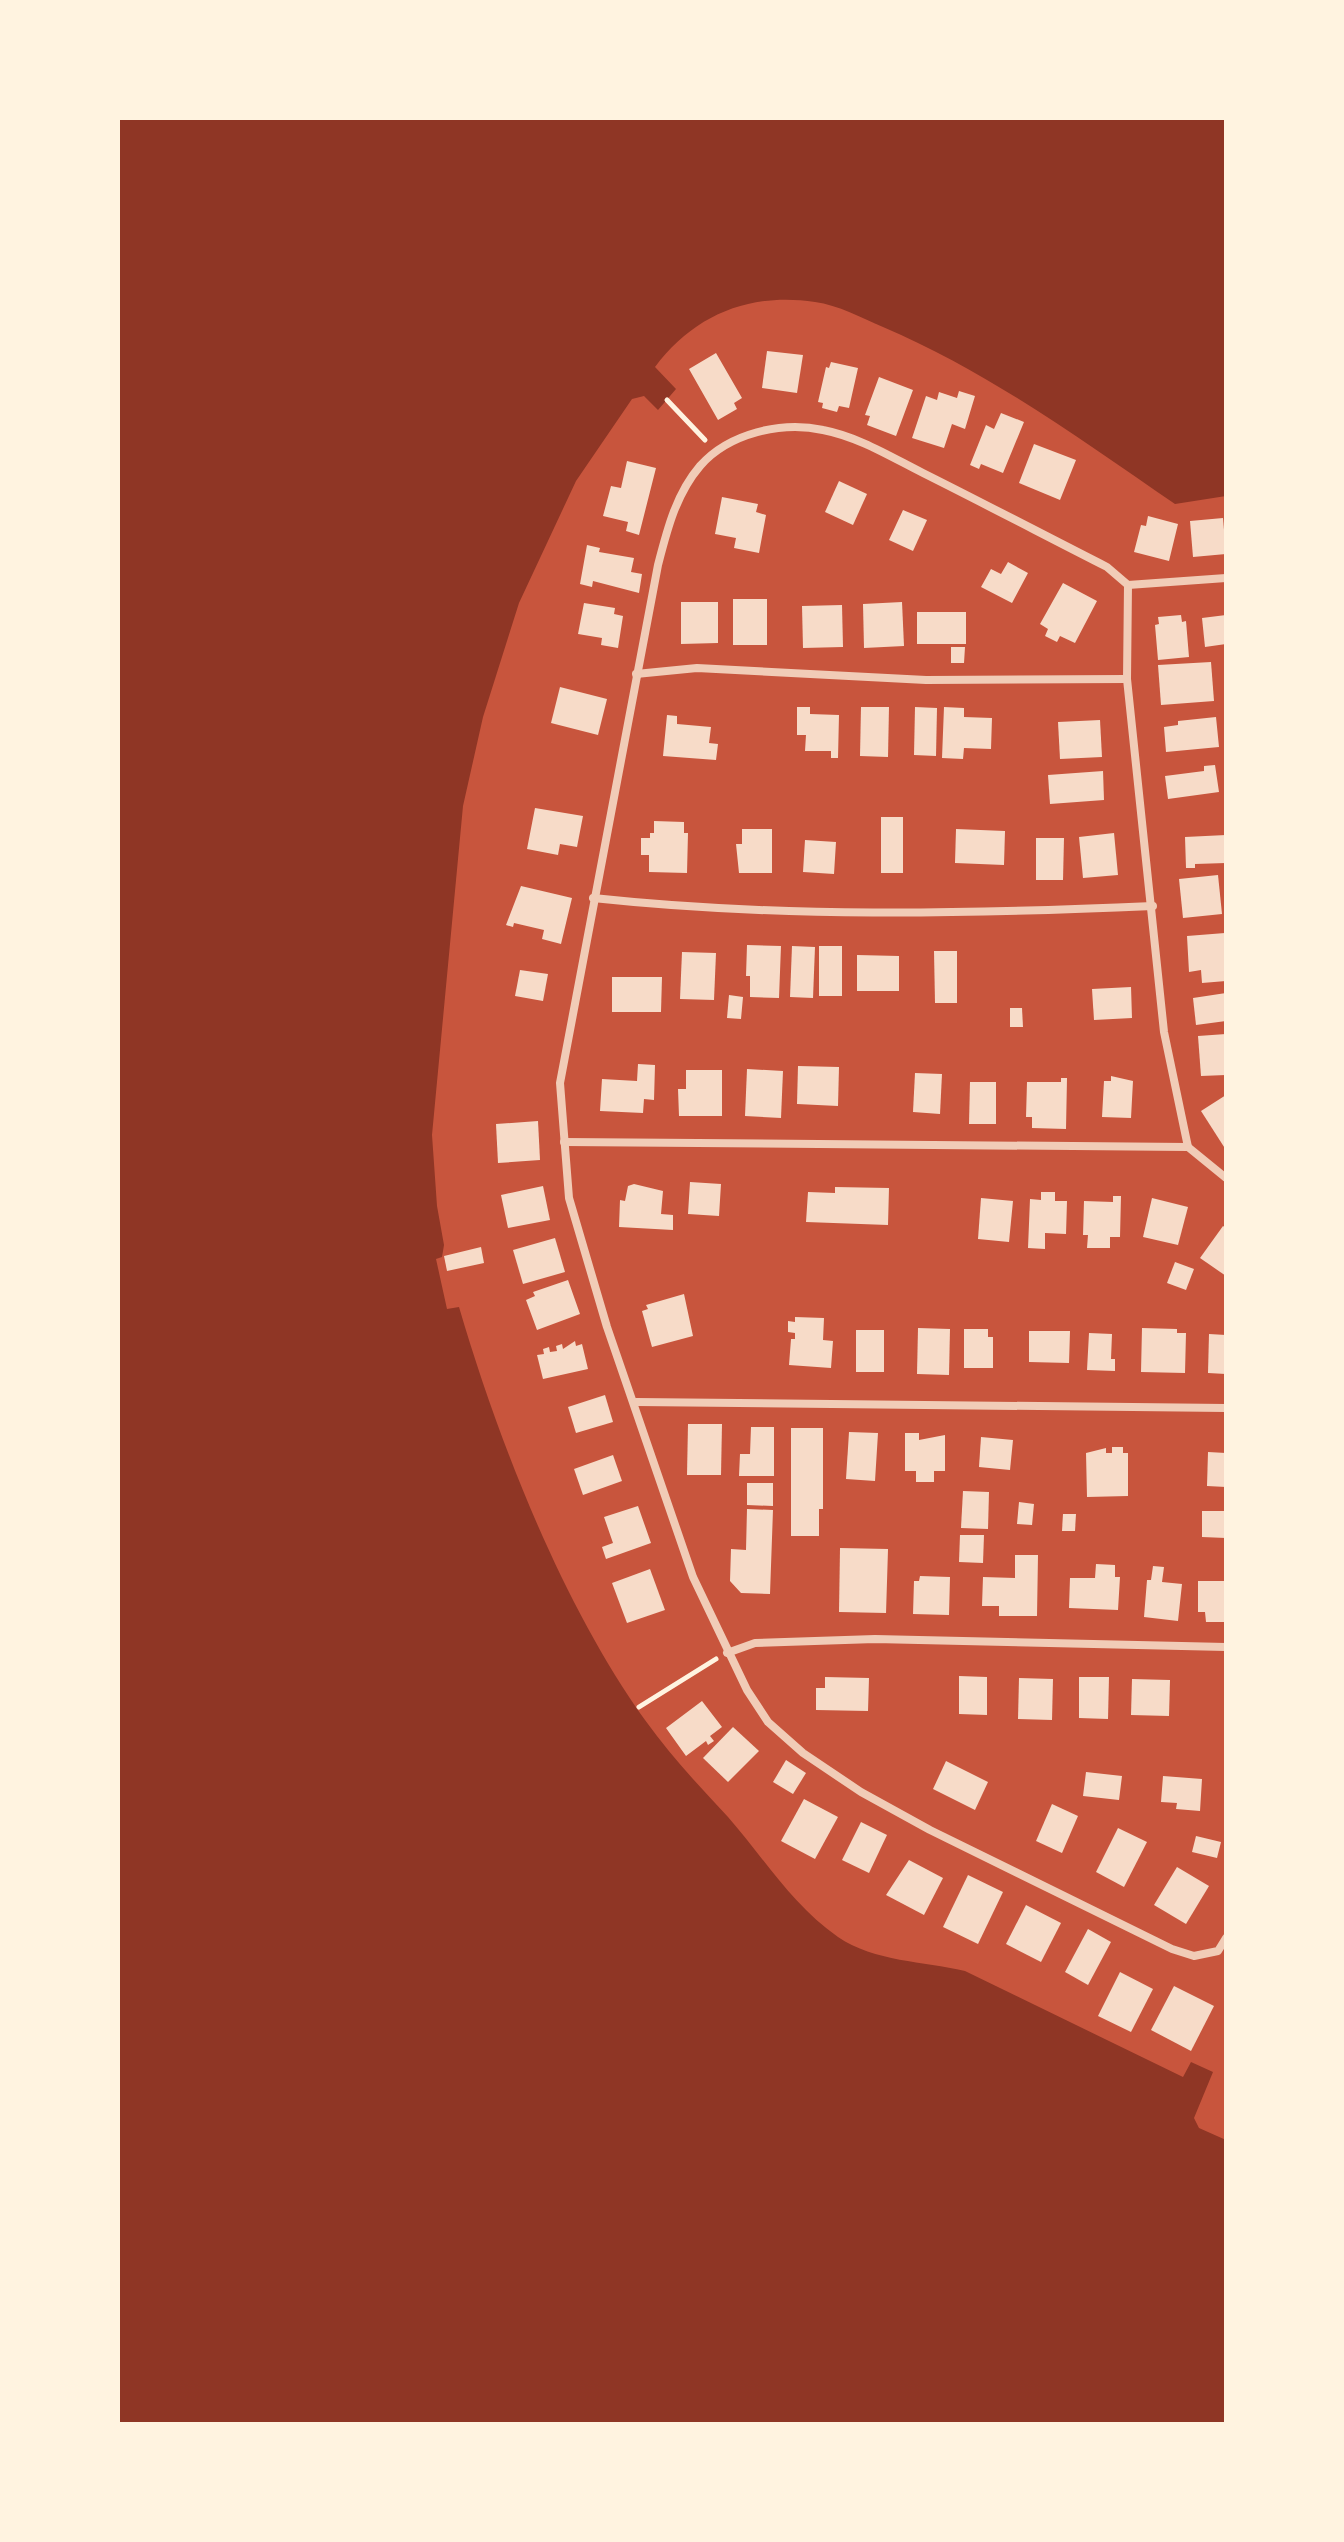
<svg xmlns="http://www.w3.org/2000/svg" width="1344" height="2542" viewBox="0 0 1344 2542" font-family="Merriweather,serif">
<rect width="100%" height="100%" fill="#c8553d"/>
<path fill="#8f3625" d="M118,118H1226V496L1175,504C1081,440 989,372 883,327C862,318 838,305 815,302C750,292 694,315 655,367L676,389L658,410L644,396L632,399L576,481L519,603L483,717L463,806L432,1135L437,1206L444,1245L442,1257L436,1259L447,1309L459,1307C499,1443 562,1604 645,1720C670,1755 699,1786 728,1817C764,1858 792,1905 838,1937C875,1962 923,1961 965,1971L1183,2077L1191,2062L1213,2072L1194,2118L1199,2128L1226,2140V2424H118Z"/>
<g fill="#f7dbc8">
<polygon points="767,351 803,355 797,393 762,388"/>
<polygon points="716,353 742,398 734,403 737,409 718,420 689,369"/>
<polygon points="831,362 858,368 849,408 839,406 837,412 822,408 823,403 818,402 826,367 829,368"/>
<polygon points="879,377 913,390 896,436 867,425 870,416 865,415"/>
<polygon points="959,391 975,396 965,429 952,424 944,448 912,438 926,396 937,400 939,392 957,398"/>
<polygon points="1001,413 1024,422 1003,473 981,464 979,469 970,465 986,425 994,429"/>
<polygon points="1034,444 1076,460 1060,500 1019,483"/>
<polygon points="627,461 656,468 639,535 626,531 628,522 603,516 611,486 621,488"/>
<polygon points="839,481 867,494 853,525 825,512"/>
<polygon points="722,497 758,504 756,512 766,515 759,553 734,548 736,538 715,534"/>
<polygon points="903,510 927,520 913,551 889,540"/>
<polygon points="1148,516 1178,524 1169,561 1134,552 1141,525 1146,526"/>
<polygon points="1223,518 1226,554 1193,557 1190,521"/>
<polygon points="587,545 600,548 599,552 634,558 631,572 642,574 639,593 593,581 592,587 580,584"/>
<polygon points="1008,562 1028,573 1012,603 981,587 991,569 1001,574"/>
<polygon points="1063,583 1097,601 1075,643 1060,636 1057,642 1045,636 1048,629 1040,624"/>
<rect x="733" y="599" width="34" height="46"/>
<polygon points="681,602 718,602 718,643 681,644"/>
<polygon points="902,602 904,646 864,648 863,604"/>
<polygon points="584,603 615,608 614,614 623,616 618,648 601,645 602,638 578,634"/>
<polygon points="842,605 843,647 803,648 802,606"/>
<rect x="917" y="612" width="49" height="32"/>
<polygon points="1181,615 1182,622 1186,621 1189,657 1158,660 1155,625 1159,624 1158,617"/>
<polygon points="1226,615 1226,644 1205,647 1202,618"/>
<polygon points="951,647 965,647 964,663 951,663"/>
<polygon points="1211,662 1214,701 1161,705 1158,665"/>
<polygon points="560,687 607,699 598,735 551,723"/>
<polygon points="797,707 810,707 810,714 839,715 838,758 831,758 831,751 805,751 806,735 797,735"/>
<polygon points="861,707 889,707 888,757 860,756"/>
<polygon points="915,707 937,708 936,756 914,755"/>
<polygon points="944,707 964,708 964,717 992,718 991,749 964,748 963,759 942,758"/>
<polygon points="667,715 677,716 677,724 711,727 709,743 718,744 716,760 663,756"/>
<polygon points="1216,717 1219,747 1166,752 1164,727 1178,725 1178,721"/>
<polygon points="1100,720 1102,757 1060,759 1058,722"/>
<polygon points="1215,765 1219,792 1168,799 1165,776 1204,771 1204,766"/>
<polygon points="1103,771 1104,800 1050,804 1048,775"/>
<polygon points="535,808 583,816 577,847 560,844 558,855 527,849"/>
<rect x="881" y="817" width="22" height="56"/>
<polygon points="654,821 684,822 684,833 688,833 687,873 649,872 649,855 641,855 641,838 650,838 650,833 654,833"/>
<polygon points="742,829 772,829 772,873 739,873 736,844 742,844"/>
<polygon points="956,829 1005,831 1004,865 955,863"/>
<polygon points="1114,833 1118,875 1083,878 1079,837"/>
<polygon points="1226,835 1226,863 1195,864 1195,868 1186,868 1185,837"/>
<polygon points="1036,838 1064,838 1063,880 1036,880"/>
<polygon points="805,840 836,842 834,874 803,872"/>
<polygon points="1218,875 1222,914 1183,918 1179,879"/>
<polygon points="521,886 572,898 561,944 542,939 544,930 514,923 513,927 506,925"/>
<polygon points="1225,933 1226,981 1202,983 1201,970 1189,972 1187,936"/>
<polygon points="747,945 781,946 779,998 750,997 750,976 746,976"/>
<polygon points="792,946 815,947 813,998 790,997"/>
<rect x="819" y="946" width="23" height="50"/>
<polygon points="934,951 957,951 957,1003 935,1003"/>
<polygon points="682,952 716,953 714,1000 680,999"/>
<polygon points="857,955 899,956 899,991 857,991"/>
<polygon points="520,970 548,974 543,1001 515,996"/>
<polygon points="612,977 662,977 661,1012 612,1012"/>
<polygon points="1131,987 1132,1018 1094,1020 1092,989"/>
<polygon points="1226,993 1226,1021 1196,1025 1193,998"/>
<polygon points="729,995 743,997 741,1019 727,1018"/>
<polygon points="1010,1008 1022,1008 1023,1027 1010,1027"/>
<polygon points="1226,1034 1226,1075 1201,1076 1198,1036"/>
<polygon points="638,1064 655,1065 654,1100 644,1099 643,1113 600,1111 602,1079 637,1081"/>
<polygon points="798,1066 839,1067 838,1106 797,1104"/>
<polygon points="747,1069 783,1071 781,1118 745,1116"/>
<polygon points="686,1070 722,1070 722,1116 679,1116 678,1089 686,1089"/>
<polygon points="915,1073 942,1074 940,1114 913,1112"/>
<polygon points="1111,1076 1133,1081 1131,1118 1102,1117 1104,1081 1111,1081"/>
<polygon points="1061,1078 1067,1078 1066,1129 1032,1128 1032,1117 1026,1117 1027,1082 1061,1082"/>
<polygon points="970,1082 996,1082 996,1124 969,1124"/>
<polygon points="1226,1095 1226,1150 1201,1111"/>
<polygon points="538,1121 540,1160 498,1163 496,1124"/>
<polygon points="690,1182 721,1184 719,1216 688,1214"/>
<polygon points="634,1184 663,1191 661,1214 673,1215 673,1230 619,1227 620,1200 625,1201 628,1186"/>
<polygon points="543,1186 550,1220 508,1228 501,1195"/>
<polygon points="835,1187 889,1188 888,1225 806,1222 808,1192 835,1193"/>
<polygon points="1041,1192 1055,1192 1055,1201 1067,1201 1066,1234 1045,1233 1045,1249 1028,1248 1030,1199 1041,1200"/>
<polygon points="1113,1196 1121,1196 1120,1237 1110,1237 1110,1248 1087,1248 1088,1235 1083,1235 1084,1201 1113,1202"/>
<polygon points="981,1198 1013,1201 1009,1242 978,1239"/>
<polygon points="1152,1198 1188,1207 1178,1245 1143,1237"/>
<polygon points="1223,1226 1226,1228 1226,1276 1200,1258"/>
<polygon points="555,1238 565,1272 523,1284 513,1250"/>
<polygon points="481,1247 484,1263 447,1271 444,1256"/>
<polygon points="1175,1262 1194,1269 1186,1290 1167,1283"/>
<polygon points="568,1280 580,1314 537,1330 526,1300 535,1296 533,1292"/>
<polygon points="684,1294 693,1336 652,1347 642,1311 648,1309 646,1305"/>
<polygon points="795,1317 824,1318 823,1340 833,1341 831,1368 789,1365 791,1339 795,1339 795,1333 788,1332 788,1321 795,1322"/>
<polygon points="918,1328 950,1329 949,1375 917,1374"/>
<polygon points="1142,1328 1177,1329 1177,1333 1186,1333 1185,1373 1141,1372"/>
<polygon points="964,1329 988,1329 988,1337 993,1337 993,1368 964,1368"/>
<rect x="856" y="1330" width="28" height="42"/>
<polygon points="1029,1331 1070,1331 1069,1363 1029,1362"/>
<polygon points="1089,1333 1112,1334 1111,1359 1115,1359 1115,1371 1087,1370"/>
<polygon points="1209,1334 1226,1335 1226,1374 1208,1373"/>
<polygon points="575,1341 576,1346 582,1344 588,1369 543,1379 537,1355 544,1354 543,1349 549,1347 550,1352 557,1351 556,1346 562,1344 563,1349"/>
<polygon points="605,1395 613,1422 576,1433 568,1407"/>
<polygon points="688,1424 722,1424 721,1475 687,1475"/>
<polygon points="751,1427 774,1427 774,1476 739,1476 740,1454 750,1454"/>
<polygon points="791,1428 823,1428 823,1509 819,1509 819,1536 791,1536"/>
<polygon points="849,1432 878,1433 875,1481 846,1479"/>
<polygon points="905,1433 919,1433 919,1440 945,1435 945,1471 934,1471 934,1482 916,1482 916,1471 905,1471"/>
<polygon points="981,1437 1013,1440 1010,1470 979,1467"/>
<polygon points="1112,1447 1123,1447 1123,1453 1128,1453 1128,1496 1087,1497 1086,1453 1106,1448 1106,1453 1112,1453"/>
<polygon points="1208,1452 1226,1453 1226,1487 1207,1486"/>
<polygon points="613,1455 622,1481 583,1495 574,1469"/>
<polygon points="747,1483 773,1483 773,1506 747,1505"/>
<polygon points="963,1491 989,1492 988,1529 961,1528"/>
<polygon points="1019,1502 1034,1504 1032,1525 1017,1524"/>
<polygon points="638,1506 651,1543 606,1559 602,1547 613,1543 604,1517"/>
<polygon points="747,1509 773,1510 770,1594 741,1593 730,1581 731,1549 746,1550"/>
<polygon points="1202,1511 1226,1511 1226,1538 1202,1537"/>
<polygon points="1063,1514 1076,1514 1075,1531 1062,1531"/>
<polygon points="960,1535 984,1535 983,1563 959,1562"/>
<polygon points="840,1548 888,1549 886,1613 839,1612"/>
<polygon points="1015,1555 1038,1555 1037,1616 999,1616 999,1606 982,1606 983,1577 1015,1578"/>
<polygon points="1096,1564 1115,1565 1115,1577 1120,1577 1118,1610 1069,1608 1070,1578 1095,1578"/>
<polygon points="1153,1566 1164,1567 1162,1582 1182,1584 1178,1621 1144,1617 1147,1580 1151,1580"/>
<polygon points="650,1569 665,1610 627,1623 612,1583"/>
<polygon points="920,1576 950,1577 949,1615 913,1614 914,1581 919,1581"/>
<polygon points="1198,1581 1226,1581 1226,1622 1206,1622 1205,1612 1198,1612"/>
<polygon points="959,1676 987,1677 987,1715 959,1714"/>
<polygon points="825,1677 869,1678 868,1711 816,1710 816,1688 825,1688"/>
<polygon points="1079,1677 1109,1677 1108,1719 1079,1718"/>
<polygon points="1019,1678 1053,1679 1052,1720 1018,1719"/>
<polygon points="1132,1679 1170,1680 1169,1716 1131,1715"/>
<polygon points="702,1701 722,1727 710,1736 714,1741 708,1745 706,1741 686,1756 666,1728"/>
<polygon points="733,1727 759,1751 728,1782 703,1758"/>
<polygon points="786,1760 806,1773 793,1794 773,1782"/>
<polygon points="946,1761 988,1782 975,1810 933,1789"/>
<polygon points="1086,1772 1122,1776 1119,1800 1083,1796"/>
<polygon points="1163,1776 1202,1779 1200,1811 1176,1809 1177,1803 1161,1802"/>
<polygon points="804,1799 838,1817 815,1859 781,1841"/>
<polygon points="1052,1804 1078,1816 1062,1853 1036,1841"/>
<polygon points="861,1822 887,1835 869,1873 842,1860"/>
<polygon points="1118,1828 1147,1842 1124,1887 1096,1872"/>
<polygon points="1196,1836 1221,1842 1217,1858 1192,1852"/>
<polygon points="909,1860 943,1878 924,1915 886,1895"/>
<polygon points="1177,1867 1209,1886 1186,1924 1154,1905"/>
<polygon points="968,1875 1003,1892 978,1944 943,1927"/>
<polygon points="1026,1905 1061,1923 1041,1962 1006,1944"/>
<polygon points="1088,1929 1111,1942 1088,1985 1065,1972"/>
<polygon points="1120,1972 1153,1989 1131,2032 1098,2016"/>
<polygon points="1174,1986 1214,2006 1191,2051 1151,2030"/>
</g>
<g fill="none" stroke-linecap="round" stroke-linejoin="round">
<g stroke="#fff3e0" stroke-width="5">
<polyline points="667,400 705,440"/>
<polyline points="639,1707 716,1659"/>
</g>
<g stroke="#f1ccb7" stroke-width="8">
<polyline points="1128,585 1226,578"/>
<polyline points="636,674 697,668 926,680 1127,679"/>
<path d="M593,898C779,918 967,914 1153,906"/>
<polyline points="564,1142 1188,1147"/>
<path d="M1226,1178L1188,1147L1164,1032L1127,679L1128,585L1107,567C1046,536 985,504 923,473C891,457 859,437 823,430C782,421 729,433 700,466C676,494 667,530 658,565L560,1083L569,1198L607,1327L693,1577L747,1690L768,1722L803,1753L861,1792L930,1830L1172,1949L1194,1956L1218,1951L1226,1938"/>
<polyline points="636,1402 1226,1408"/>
<polyline points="727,1653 755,1643 875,1639 1226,1647"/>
</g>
</g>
<rect width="1344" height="2542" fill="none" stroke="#fff3e0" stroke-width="240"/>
</svg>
